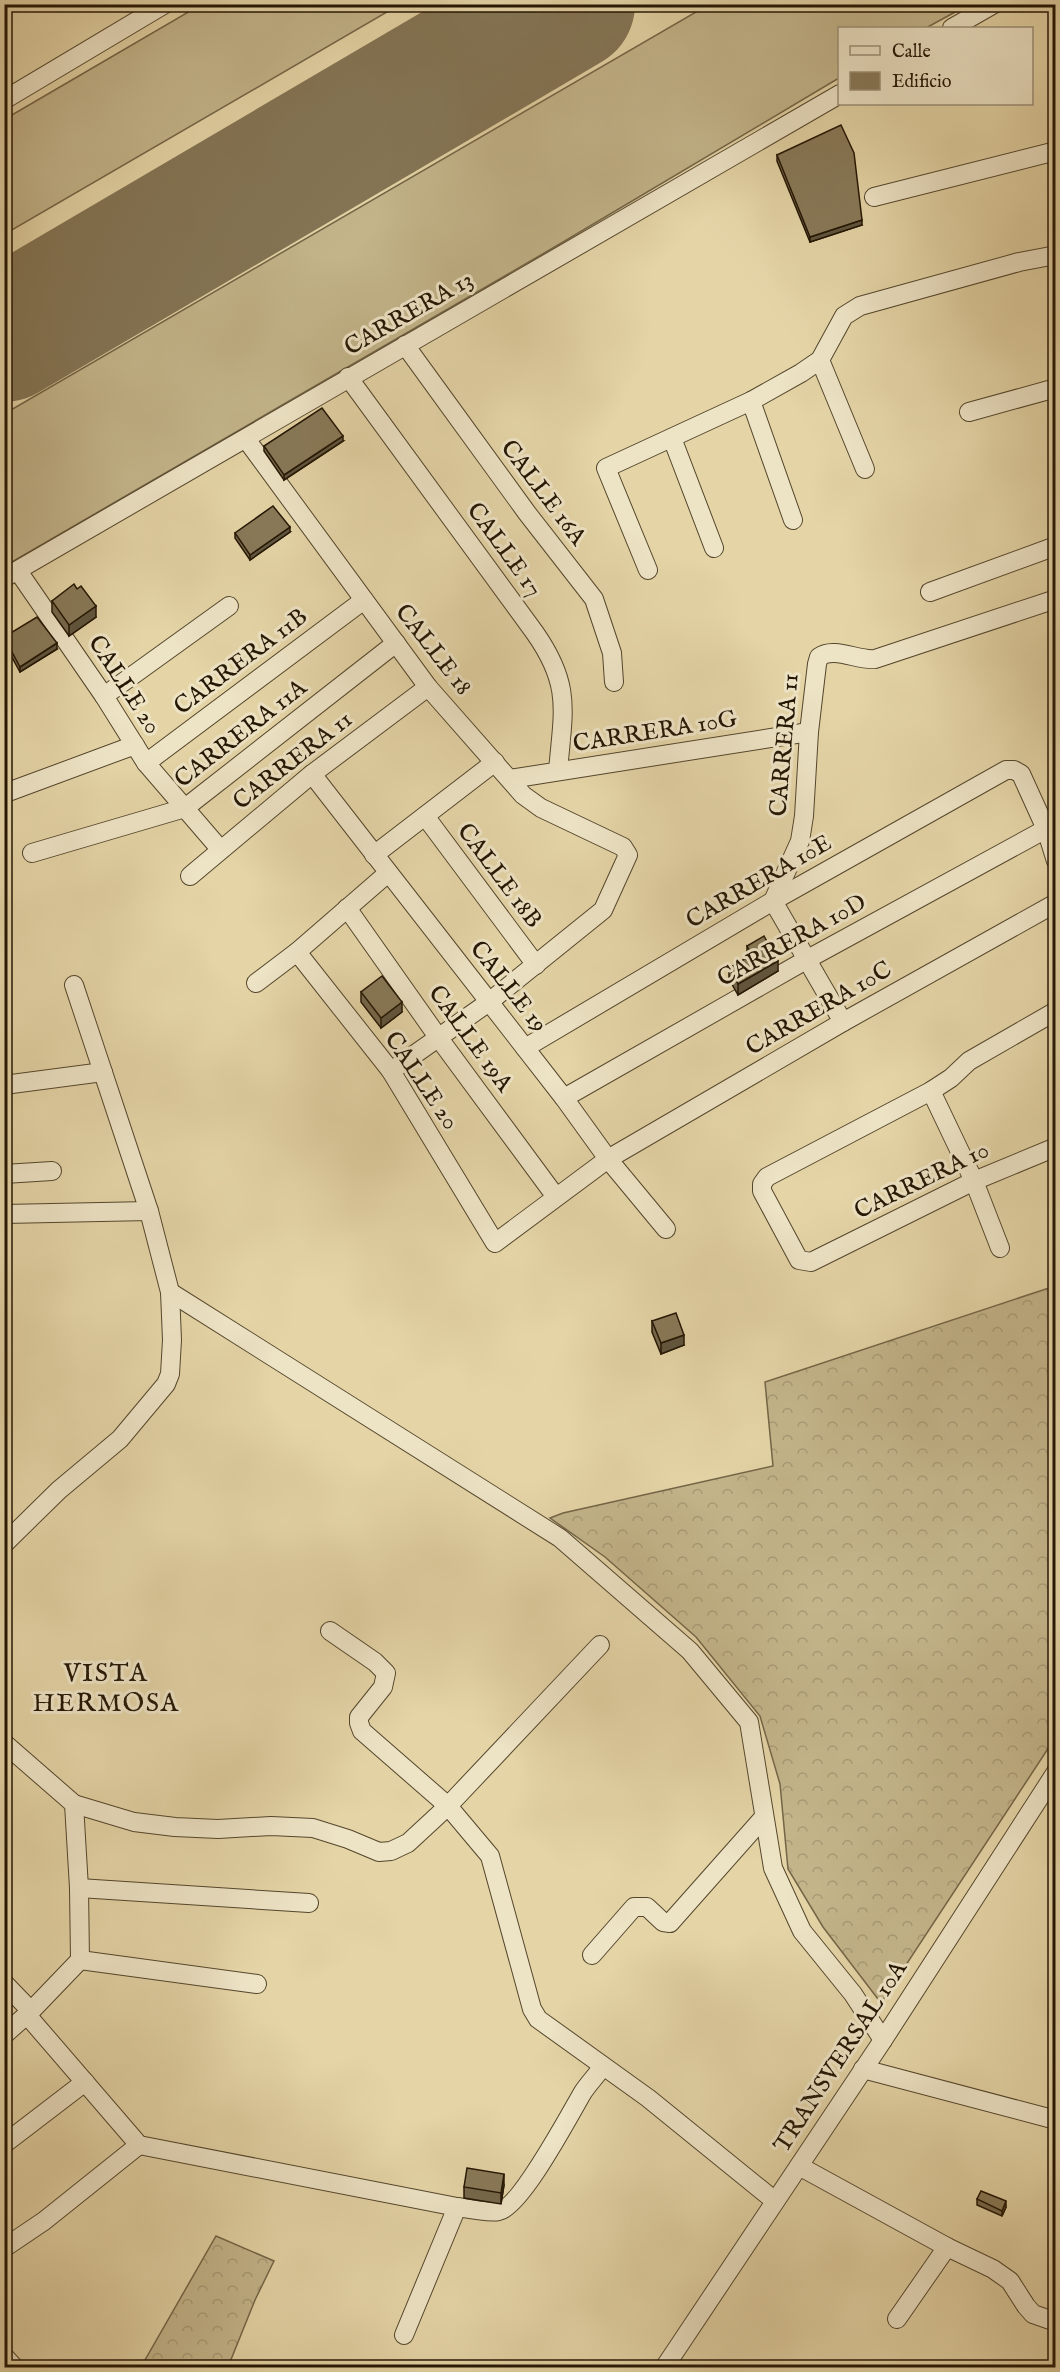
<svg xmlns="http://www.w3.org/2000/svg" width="1060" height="2372" viewBox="0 0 1060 2372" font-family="'IM FELL English',serif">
<defs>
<pattern id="forest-crowns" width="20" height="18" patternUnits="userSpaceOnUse" patternTransform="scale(1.5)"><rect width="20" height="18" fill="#c3b48a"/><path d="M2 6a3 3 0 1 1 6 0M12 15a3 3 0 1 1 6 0" fill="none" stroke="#a79a75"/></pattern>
</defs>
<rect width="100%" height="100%" fill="#e4d4a6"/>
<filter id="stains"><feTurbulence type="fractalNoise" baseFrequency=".00333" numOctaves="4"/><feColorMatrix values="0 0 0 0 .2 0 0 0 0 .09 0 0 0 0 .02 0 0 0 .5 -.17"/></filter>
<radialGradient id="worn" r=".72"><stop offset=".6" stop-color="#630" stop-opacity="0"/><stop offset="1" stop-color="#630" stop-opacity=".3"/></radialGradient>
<g fill="#c3b48a" stroke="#746547" stroke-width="1.5">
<polygon points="202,4 399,5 5,234 5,119"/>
<polygon points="708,5 968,5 926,28 840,28 839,78 558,245 5,566 4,414"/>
</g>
<g fill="url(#forest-crowns)" stroke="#746547" stroke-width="1.5">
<polygon points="1055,1286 1055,1738 881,2003 823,1927 788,1869 780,1784 760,1716 696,1637 605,1557 550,1518 563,1513 773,1466 765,1382"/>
<polygon points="216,2236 274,2261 255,2300 228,2367 141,2367"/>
</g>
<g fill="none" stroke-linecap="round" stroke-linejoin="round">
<polyline stroke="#847555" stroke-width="134" points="4,335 568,4"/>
<g stroke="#54462c" stroke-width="20">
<g id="street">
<polyline points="952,28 994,4"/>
<polyline points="4,100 165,4"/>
<polyline points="874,197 1056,151"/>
<polyline points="405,345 527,513 594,599 612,653 614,682"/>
<polyline points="820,360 865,469"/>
<path d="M348,377L535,633C572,686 563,711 558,771"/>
<polyline points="751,401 793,520"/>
<polyline points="969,412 1056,388"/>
<polyline points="672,438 714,548"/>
<polyline points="246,439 428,687 523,795 541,808 623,847 628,855 603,910 489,1002 391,1071"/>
<polyline points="648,570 606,468 751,401 801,373 820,360 844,316 860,306 1019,262 1056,255"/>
<polyline points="18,571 104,696 146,763 220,849"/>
<polyline points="4,578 840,94"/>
<polyline points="930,592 1056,546"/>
<polyline points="104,696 229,606"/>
<polyline points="146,763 364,600"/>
<polyline points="312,774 564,1098 608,1159 666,1229"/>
<polyline points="510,779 809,732"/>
<polyline points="8,792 135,745"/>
<polyline points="425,816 536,965"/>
<polyline points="32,853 185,808 396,643"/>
<polyline points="374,855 495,762"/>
<polyline points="190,876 312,774 428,687"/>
<polyline points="347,908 438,1037 556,1197"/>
<polyline points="297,952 391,1071 495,1243 608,1159 843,1022 1056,903"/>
<polyline points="256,983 297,952 388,873"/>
<path d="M843,1022L773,901L800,841L804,816L809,732L817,664L819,657C834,646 858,661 875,659L1056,599"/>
<polyline points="525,1048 773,901 1006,770 1014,770 1021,774 1046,829 1056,861"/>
<polyline points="4,1085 103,1072"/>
<polyline points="931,1091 767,1177 762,1184 762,1191 799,1260 811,1262 974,1181 1056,1147"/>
<polyline points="564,1098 806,960 1046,829"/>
<polyline points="4,1174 52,1171"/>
<polyline points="4,1214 149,1211"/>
<polyline points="1000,1248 974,1181 931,1091 951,1078 969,1061 1056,1011"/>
<polyline points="170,1292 560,1538 690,1651 749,1722 773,1868 802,1931 853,1994 883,2040"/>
<polyline points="4,1544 59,1490 120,1439 166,1384 170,1374 172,1340 170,1292 149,1211 74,985"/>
<polyline points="330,1631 375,1662 386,1673 383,1687 359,1717 359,1723 362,1731 448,1806 490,1856 532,2009 538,2019 648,2098 775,2201"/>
<polyline points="4,1743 74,1804 79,1888 80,1960 31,2011 4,2035"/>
<polyline points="74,1804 134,1822 175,1827 218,1829 271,1826 313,1828 348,1839 379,1852 391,1851 408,1843 448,1806 600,1645"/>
<polyline points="79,1888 309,1903"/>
<polyline points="592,1955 634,1907 647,1907 663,1922 670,1923 764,1817"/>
<polyline points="80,1960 257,1984"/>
<polyline points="4,1983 31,2011"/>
<path d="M27,2015L139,2145L457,2207C470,2209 486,2213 499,2211C521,2207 570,2114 583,2092C589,2083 597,2075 603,2066"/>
<polyline points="863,2069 1056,2120"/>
<polyline points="4,2144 85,2082"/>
<polyline points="799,2166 947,2247 993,2269 1010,2281 1026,2306 1033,2314 1056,2322"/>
<polyline points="4,2248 44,2221 139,2145"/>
<polyline points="897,2319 947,2247"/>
<polyline points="404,2335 457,2207"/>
<polyline points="4,2356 15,2368"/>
<polyline points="664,2368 883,2040 1056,1772"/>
</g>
</g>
<use href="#street" stroke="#ede3c5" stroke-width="18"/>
</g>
<g fill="#75684c" stroke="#241604" stroke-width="1.5">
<polygon points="777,155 862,225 810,242 777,161"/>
<polygon points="343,441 284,480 264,451 264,446"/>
<polygon points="290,532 250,560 235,538 235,533"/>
<polygon points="77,589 96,617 69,636 52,612 52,601"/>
<polygon points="4,637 57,649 20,672 4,643"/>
<polygon points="747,946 778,971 738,995 729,979 729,968 747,958"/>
<polygon points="361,992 402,1012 381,1028 361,1002"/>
<polygon points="652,1321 684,1345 661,1354 652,1332"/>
<polygon points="504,2185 501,2204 464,2198 464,2187"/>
<polygon points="977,2199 1006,2207 1002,2216 977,2205"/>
</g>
<g fill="#5f553e" stroke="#241604" stroke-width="1.5">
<polygon points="862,220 862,225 810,242 810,237"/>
<polygon points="343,436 343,441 284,480 284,475"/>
<polygon points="290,527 290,532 250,560 250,555"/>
<polygon points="96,606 96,617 69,636 69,625"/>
<polygon points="57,643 57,649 20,672 20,667"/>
<polygon points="778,961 778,971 738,995 738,984"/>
<polygon points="402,1002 402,1012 381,1028 381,1018"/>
<polygon points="684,1335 684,1345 661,1354 661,1343"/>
<polygon points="504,2174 504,2185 501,2204 501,2193"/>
<polygon points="1006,2201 1006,2207 1002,2216 1002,2211"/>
</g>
<g fill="#887958" stroke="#241604" stroke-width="1.5">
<polygon points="841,125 854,153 862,220 810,237 777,155"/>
<polygon points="322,408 343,436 284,475 264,446"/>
<polygon points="273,506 290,527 250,555 235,533"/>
<polygon points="74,584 77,589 81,586 96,606 69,625 52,601"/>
<polygon points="37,617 57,643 20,667 4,637"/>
<polygon points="764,936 778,961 738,984 729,968 752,955 747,946"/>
<polygon points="382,976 402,1002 381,1018 361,992"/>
<polygon points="676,1313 684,1335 661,1343 652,1321"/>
<polygon points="467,2168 504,2174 501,2193 464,2187"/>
<polygon points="981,2191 1006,2201 1002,2211 977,2199"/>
</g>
<g text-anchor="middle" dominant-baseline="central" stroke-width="6" stroke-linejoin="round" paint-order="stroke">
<g font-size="24" fill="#241604" stroke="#ede3c5">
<text transform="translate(409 314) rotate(-30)">CARRERA 13</text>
<text transform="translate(543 493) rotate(53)">CALLE 16A</text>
<text transform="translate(504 550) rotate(54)">CALLE 17</text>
<text transform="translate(433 650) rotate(52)">CALLE 18</text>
<text transform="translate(241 662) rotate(-37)">CARRERA 11B</text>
<text transform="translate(124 685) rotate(57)">CALLE 20</text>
<text transform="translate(655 732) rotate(-9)">CARRERA 10G</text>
<text transform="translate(241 734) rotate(-38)">CARRERA 11A</text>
<text transform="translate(785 745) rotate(-85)">CARRERA 11</text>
<text transform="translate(293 761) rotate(-38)">CARRERA 11</text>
<text transform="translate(499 876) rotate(53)">CALLE 18B</text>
<text transform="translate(759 882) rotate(-30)">CARRERA 10E</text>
<text transform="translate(792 941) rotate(-29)">CARRERA 10D</text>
<text transform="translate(508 987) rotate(52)">CALLE 19</text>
<text transform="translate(819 1009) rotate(-30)">CARRERA 10C</text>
<text transform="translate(470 1039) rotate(54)">CALLE 19A</text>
<text transform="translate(421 1081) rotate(56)">CALLE 20</text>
<text transform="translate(922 1181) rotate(-26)">CARRERA 10</text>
<text transform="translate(841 2057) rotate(-57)">TRANSVERSAL 10A</text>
</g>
<g font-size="26" letter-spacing="1.5" fill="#241604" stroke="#ede3c5">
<text x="106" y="1673">VISTA<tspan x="106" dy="30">HERMOSA</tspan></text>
</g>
</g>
<rect width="1060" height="2372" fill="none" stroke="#e4d4a6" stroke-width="24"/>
<rect x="6" y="6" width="1048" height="2360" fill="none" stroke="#241604" stroke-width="3"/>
<rect x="12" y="12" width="1036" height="2348" fill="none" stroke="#241604" stroke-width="1.5"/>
<rect x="838" y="27" width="195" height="78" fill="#ede3c5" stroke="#9d9178" stroke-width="1.5"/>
<rect x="850" y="46" width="30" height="9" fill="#ede3c5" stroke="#9d9178" stroke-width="1.5"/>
<text x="892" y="57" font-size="18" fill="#241604">Calle</text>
<rect x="850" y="72" width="30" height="18" fill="#887958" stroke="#9d9178" stroke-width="1.5"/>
<text x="892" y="87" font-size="18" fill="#241604">Edificio</text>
<rect width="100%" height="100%" filter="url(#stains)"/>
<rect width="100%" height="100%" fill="url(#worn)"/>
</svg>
